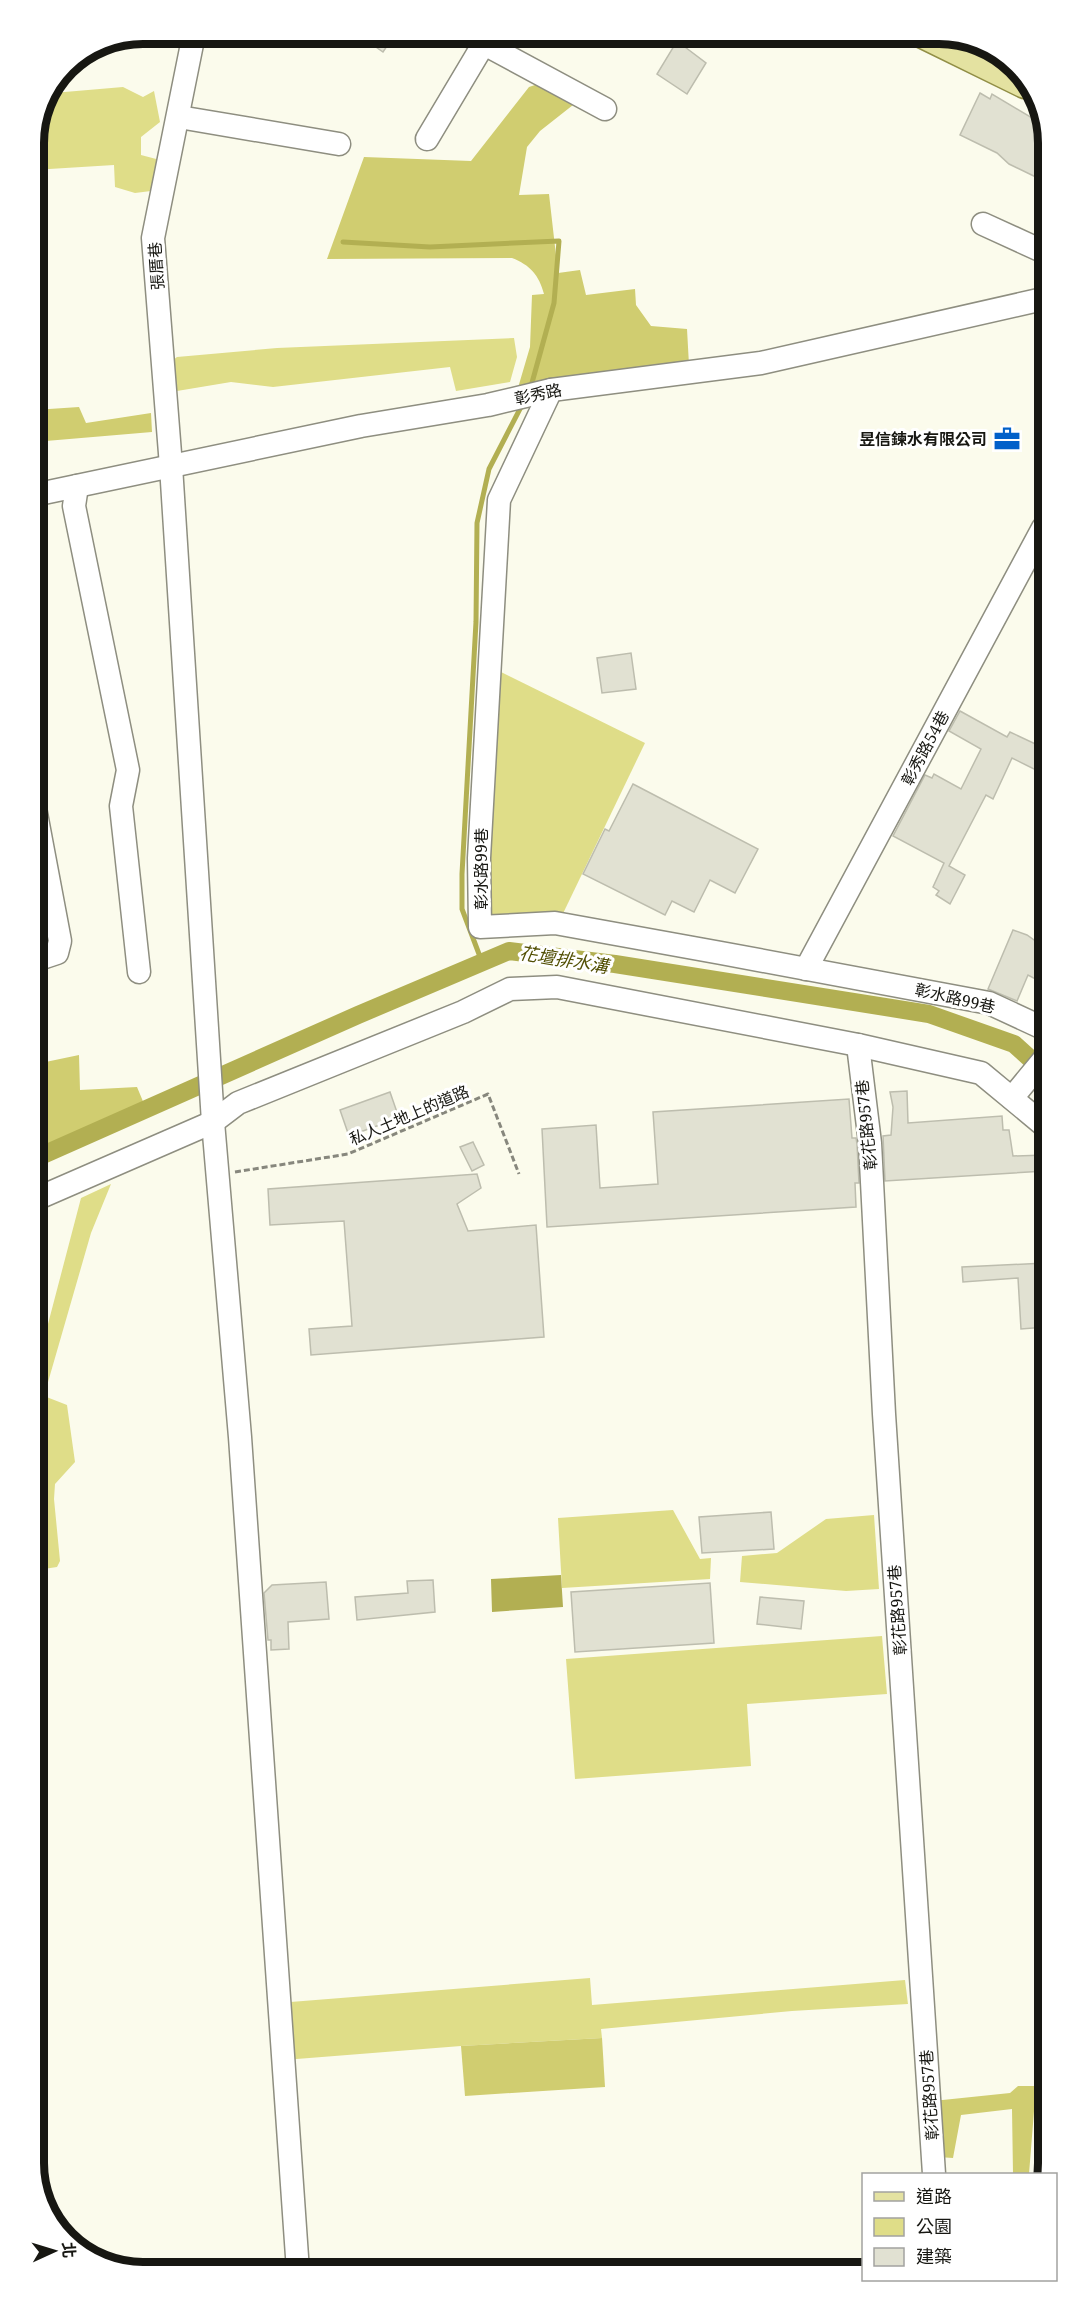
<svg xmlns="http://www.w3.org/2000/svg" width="1081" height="2305" viewBox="0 0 1081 2305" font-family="'Noto Serif','Noto Sans TC',serif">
<rect width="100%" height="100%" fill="#fbfbec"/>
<g fill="#dfdd88">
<polygon points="123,87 143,97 154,91 160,122 141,137 141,155 160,160 151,191 135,193 115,187 114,165 33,170 33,136 53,93"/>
<polygon points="514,338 517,357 510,382 456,391 450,367 273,387 231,382 165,393 164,367 177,357 277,348"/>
<polygon points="493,668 645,743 557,926 489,917"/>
<polygon points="111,1184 91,1233 44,1396 67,1405 75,1462 55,1484 54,1499 60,1561 57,1567 37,1570 37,1366 81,1198"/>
<polygon points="673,1510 700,1559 711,1558 710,1579 562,1588 558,1518"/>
<polygon points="874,1515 879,1589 846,1591 740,1582 742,1556 777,1553 826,1519"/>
<polygon points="882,1636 887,1694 747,1704 751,1766 575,1779 566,1659"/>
<polygon points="590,1978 592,2005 905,1980 908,2004 792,2011 601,2029 602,2038 461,2046 284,2060 278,2003"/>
</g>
<g fill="#d0cd70">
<path d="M547,81L573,105L540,131L527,147L519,195L549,194L558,273L580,270L586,295L635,289L636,305L651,326L687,329L689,365L515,398L530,347L532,295L544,294C539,275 530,265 512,258L327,259L364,157L471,161L529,87Z"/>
<polygon points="79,407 86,423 151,413 152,432 34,442 34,410"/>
<polygon points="79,1055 80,1090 137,1087 147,1111 36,1163 36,1064"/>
<polygon points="602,2038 605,2087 465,2096 461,2046"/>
<polygon points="1018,2086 1036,2086 1029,2174 1013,2174 1012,2109 961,2115 953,2158 938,2157 933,2101 1010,2093"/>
</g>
<polygon fill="#b2af52" points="561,1575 563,1607 492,1612 491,1579"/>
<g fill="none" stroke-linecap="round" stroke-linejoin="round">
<g stroke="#b2af52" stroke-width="5">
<polyline points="343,242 430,247 559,241 554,303 530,390"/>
<polyline points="482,962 462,909 462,874 476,622 477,523 489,469 523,403"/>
</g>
<polyline stroke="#b2af52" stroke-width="18" points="36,1158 358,1015 509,951 615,964 929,1014 1014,1044 1045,1072"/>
</g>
<g fill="#e1e1d2" stroke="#bdbdae" stroke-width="1.5">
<polygon points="356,33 396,33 383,52"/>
<polygon points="677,41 706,63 687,94 657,74"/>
<polygon points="980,93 990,99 992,94 1032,118 1039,103 1042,107 1042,180 1009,164 997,153 960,135"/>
<polygon points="631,653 636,689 602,693 597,658"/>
<polygon points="960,711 1007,737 1010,732 1044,748 1044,765 1040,772 1012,758 993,799 986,795 949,866 965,875 950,904 936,895 939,891 933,887 944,863 893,836 925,775 932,778 934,774 961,789 981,749 949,731"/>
<polygon points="633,784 758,849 735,893 710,880 694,912 672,901 665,915 583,874 605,829 609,831"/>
<polygon points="1013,930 1027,935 1041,945 1040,948 1044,951 1045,984 1028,975 1017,1001 988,989"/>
<polygon points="907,1091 908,1123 1002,1116 1003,1130 1009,1130 1013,1156 1045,1155 1045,1171 885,1181 883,1136 891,1135 893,1107 890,1092"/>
<polygon points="390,1092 399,1118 349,1136 340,1110"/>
<polygon points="849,1099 852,1138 856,1138 857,1144 859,1183 855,1183 856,1207 547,1227 542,1129 596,1125 600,1188 658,1184 653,1112"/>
<polygon points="473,1142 484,1165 472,1171 460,1147"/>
<polygon points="477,1174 481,1188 457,1204 468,1231 536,1225 544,1337 311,1355 309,1329 352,1326 344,1221 270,1225 268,1189"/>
<polygon points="1045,1263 1046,1327 1021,1329 1018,1278 963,1282 962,1267"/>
<polygon points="771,1512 774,1549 702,1553 699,1517"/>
<polygon points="433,1580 435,1612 357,1620 355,1597 408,1593 407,1581"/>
<polygon points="326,1582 329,1619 288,1622 289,1649 271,1650 271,1640 268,1640 264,1593 272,1585"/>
<polygon points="710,1583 714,1643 575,1652 571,1592"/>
<polygon points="760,1597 804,1601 801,1629 757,1624"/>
</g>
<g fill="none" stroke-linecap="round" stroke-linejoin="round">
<g stroke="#8e8e80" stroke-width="25">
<g id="minor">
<polyline points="191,33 192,44 153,238 171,466 213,1122 240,1437 298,2271"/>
<polyline points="464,33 605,109"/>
<polyline points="179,117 339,144"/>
<polyline points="427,139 483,45"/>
<polyline points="983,224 1042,251"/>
<polyline points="551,390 499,500 479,858 480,927 555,923 721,953 989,1003 1045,1029"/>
<polyline points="77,486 74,506 128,770 121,806 139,972"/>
<polyline points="34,495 361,426 488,405 551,390 761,363 1043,299"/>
<polyline points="35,808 60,941 57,953 36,960"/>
<polyline points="806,969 1043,528"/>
<polyline points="858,1045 870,1143 884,1414 934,2174"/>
<polyline points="1012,1098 1045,1058"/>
<polyline points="36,1199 213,1122 238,1103 463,1012 510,989 557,987 858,1045 981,1073 1045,1126"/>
</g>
</g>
<g stroke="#918e46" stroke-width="31">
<polyline id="major" points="921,33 1025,84"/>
</g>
<polyline stroke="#87877d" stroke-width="3" stroke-dasharray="6 3" stroke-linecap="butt" points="235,1172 348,1154 488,1094 519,1174"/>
<use href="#minor" stroke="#fff" stroke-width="22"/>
<use href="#major" stroke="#e4e2a1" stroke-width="28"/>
</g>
<defs>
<g id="office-bare" transform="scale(2.07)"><path d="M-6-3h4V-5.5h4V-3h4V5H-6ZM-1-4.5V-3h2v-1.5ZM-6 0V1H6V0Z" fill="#0160c9" stroke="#fff" stroke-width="2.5" paint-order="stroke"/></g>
</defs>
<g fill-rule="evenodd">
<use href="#office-bare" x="1007" y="439"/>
</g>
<g text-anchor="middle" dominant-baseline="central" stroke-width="6" stroke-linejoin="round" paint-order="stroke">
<g font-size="16" fill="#171712" stroke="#fff">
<text transform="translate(156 266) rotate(-94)">張厝巷</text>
<text transform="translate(538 394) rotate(-12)">彰秀路</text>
<text transform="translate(925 748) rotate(-62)">彰秀路54巷</text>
<text transform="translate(481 869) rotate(-90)">彰水路99巷</text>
<text transform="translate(955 998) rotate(13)">彰水路99巷</text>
<text transform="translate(409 1115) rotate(-23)">私人土地上的道路</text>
<text transform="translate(866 1125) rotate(-96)">彰花路957巷</text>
<text transform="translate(897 1610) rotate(-94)">彰花路957巷</text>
<text transform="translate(929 2095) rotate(-94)">彰花路957巷</text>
</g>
<g font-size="16" font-weight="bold" fill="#171712" stroke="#fff" text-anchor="end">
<text x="987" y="439">昱信鍊水有限公司</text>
</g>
<g font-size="18" font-style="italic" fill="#524f04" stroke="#fff">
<text transform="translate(564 959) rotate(9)">花壇排水溝</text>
</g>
</g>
<path d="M0 0H1081V2305H0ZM143 44H939A99 99 0 0 1 1038 143V2163A99 99 0 0 1 939 2262H143A99 99 0 0 1 44 2163V143A99 99 0 0 1 143 44Z" fill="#fff" fill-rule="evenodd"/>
<path fill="none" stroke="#171712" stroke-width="8" d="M143 44H939A99 99 0 0 1 1038 143V2163A99 99 0 0 1 939 2262H143A99 99 0 0 1 44 2163V143A99 99 0 0 1 143 44Z"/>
<rect x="862" y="2173" width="195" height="108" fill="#ffffff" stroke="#a2a2a0" stroke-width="1.5"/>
<rect x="874" y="2192" width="30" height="9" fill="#e4e2a1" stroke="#a2a2a0" stroke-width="1.5"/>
<text x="916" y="2203" font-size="18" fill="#171712">道路</text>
<rect x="874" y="2218" width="30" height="18" fill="#dfdd88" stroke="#a2a2a0" stroke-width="1.5"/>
<text x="916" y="2233" font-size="18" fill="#171712">公園</text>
<rect x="874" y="2248" width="30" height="18" fill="#e1e1d2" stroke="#a2a2a0" stroke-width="1.5"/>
<text x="916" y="2263" font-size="18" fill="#171712">建築</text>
<g transform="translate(54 2251) rotate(86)" stroke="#ffffff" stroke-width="4.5" paint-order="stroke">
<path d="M0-4.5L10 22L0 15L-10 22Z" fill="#171712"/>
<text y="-9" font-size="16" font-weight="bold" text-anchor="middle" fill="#171712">北</text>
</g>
</svg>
